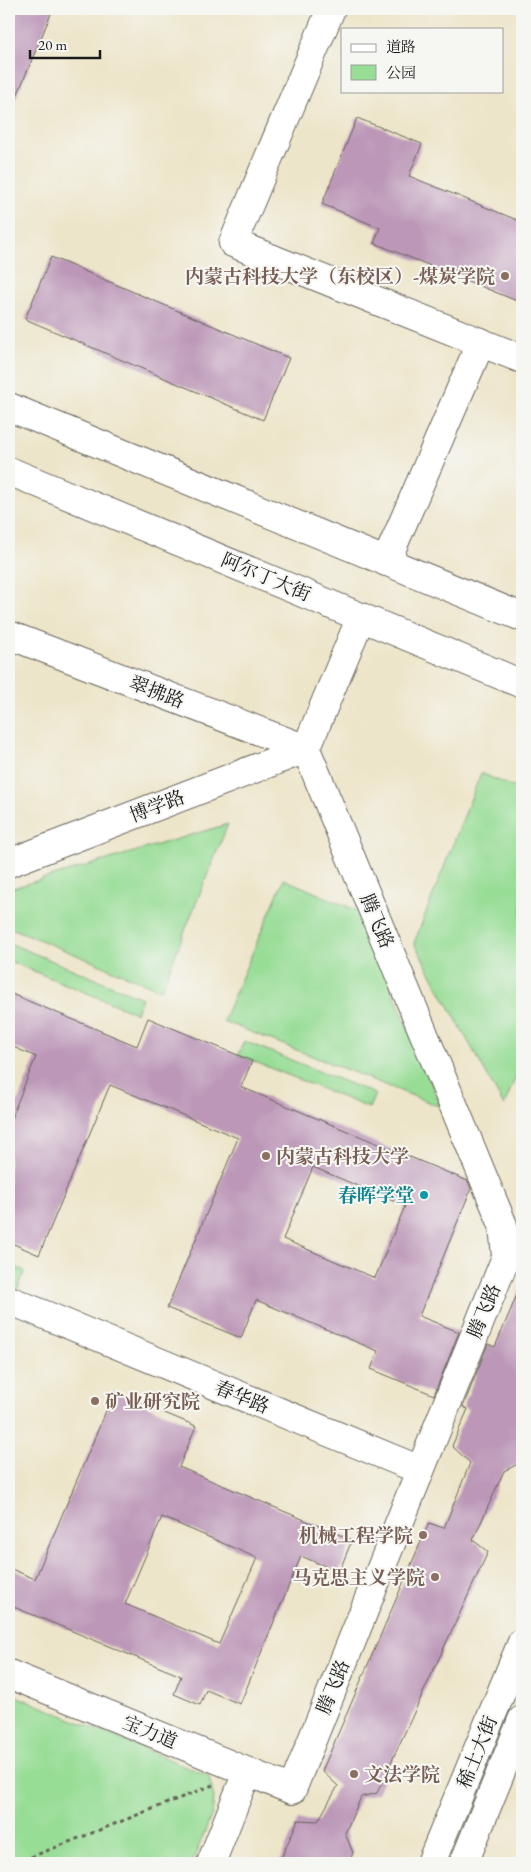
<svg xmlns="http://www.w3.org/2000/svg" width="531" height="1872" viewBox="0 0 531 1872" font-family="'EB Garamond','Noto Serif SC',serif">
<rect width="100%" height="100%" fill="#f6f6f2"/>
<filter id="ink" filterUnits="userSpaceOnUse"><feTurbulence type="fractalNoise" baseFrequency=".02" numOctaves="2"/><feDisplacementMap in="SourceGraphic" scale="10" xChannelSelector="R" yChannelSelector="G"/><feConvolveMatrix kernelMatrix="1 2 1 2 8 2 1 2 1" color-interpolation-filters="sRGB"/></filter>
<filter id="wash" filterUnits="userSpaceOnUse"><feTurbulence type="fractalNoise" baseFrequency=".0096" numOctaves="4" result="noise"/><feDisplacementMap in="SourceGraphic" scale="20" xChannelSelector="R" yChannelSelector="G"/><feGaussianBlur stdDeviation="1.12" result="paint"/><feColorMatrix in="noise" values="0 0 0 0 0 0 0 0 0 0 0 0 0 0 0 0 0 1.4 0 .05"/><feComposite in="paint" operator="in"/></filter>
<g filter="url(#wash)">
<rect width="100%" height="100%" fill="#ede5c9"/>
<g fill="#98dd96" stroke="#5a7c59">
<polygon points="481,773 522,791 522,1061 504,1106 414,943"/>
<polygon points="228,824 161,990 9,927 9,889"/>
<polygon points="284,879 360,912 441,1107 223,1021"/>
<polygon points="9,943 142,998 136,1013 9,961"/>
<polygon points="244,1041 375,1094 369,1108 238,1055"/>
<polygon points="9,1265 25,1271 16,1294 9,1291"/>
<polygon points="9,1693 209,1776 214,1798 212,1814 192,1863 9,1863"/>
</g>
<g id="blocks">
<g fill="#bc97b8" fill-rule="evenodd">
<polygon points="9,9 53,9 9,115"/>
<polygon points="357,118 422,144 409,176 522,222 522,303 374,243 380,228 322,204"/>
<polygon points="51,257 289,358 263,420 25,319"/>
<path d="M9,993L137,1046L148,1018L252,1061L241,1087L468,1181L471,1189L419,1316L459,1332L434,1395L371,1369L378,1351L256,1300L241,1338L167,1308L238,1138L110,1085L39,1255L9,1242V1123L36,1057L9,1045ZM313,1167L405,1206L375,1278L283,1239Z"/>
<polygon points="522,1283 522,1458 520,1463 504,1471 473,1540 488,1552 377,1793 361,1797 345,1833 353,1853 349,1863 279,1863 298,1820 318,1821 338,1786 322,1771 429,1523 444,1528 470,1463 452,1446 468,1409 463,1407 488,1344 495,1347"/>
<path d="M114,1392L196,1426L179,1467L352,1540L339,1572L301,1556L240,1704L206,1690L200,1705L174,1694L181,1676L9,1605V1568L35,1579ZM162,1517L257,1558L219,1644L125,1604Z"/>
</g>
</g>
</g>
<g filter="url(#ink)">
<use href="#blocks" fill-opacity="0" stroke="#656259" stroke-width="1"/>
<g fill="none" stroke-linecap="round" stroke-linejoin="round">
<g stroke="#656259" stroke-width="30">
<g id="minor">
<polyline points="331,9 233,243 522,359"/>
<polyline points="386,562 481,342"/>
<polyline points="9,635 306,749"/>
<polyline points="306,749 361,617"/>
<polyline points="9,863 306,749"/>
<polyline points="9,1300 420,1470"/>
<polyline points="9,1674 292,1790 506,1257 503,1225 306,749"/>
<polyline points="211,1863 247,1772"/>
</g>
</g>
<g stroke="#656259" stroke-width="30">
<g id="major">
<polyline points="9,407 522,617"/>
<polyline points="9,471 522,684"/>
<polyline points="431,1863 522,1642"/>
<polyline points="464,1863 522,1720"/>
</g>
</g>
<polyline stroke="#656259" stroke-width="3" stroke-dasharray="4 4" stroke-linecap="butt" points="16,1863 213,1785"/>
<use href="#minor" stroke="#fff" stroke-width="28"/>
<use href="#major" stroke="#fff" stroke-width="28"/>
</g>
</g>
<g fill="#8d6e63" stroke="#f6f6f2" stroke-width="2">
<circle cx="505" cy="276" r="5"/>
<circle cx="266" cy="1156" r="5"/>
<circle cx="95" cy="1401" r="5"/>
<circle cx="423" cy="1535" r="5"/>
<circle cx="435" cy="1577" r="5"/>
<circle cx="354" cy="1774" r="5"/>
</g>
<circle fill="#0f9aa8" stroke="#f6f6f2" stroke-width="2" cx="424" cy="1195" r="5"/>
<g text-anchor="middle" dominant-baseline="central" stroke-width="4" stroke-linejoin="round" paint-order="stroke">
<g font-size="19" font-weight="bold" fill="#785e54" stroke="#f6f6f2" text-anchor="end">
<text x="495" y="276">内蒙古科技大学（东校区）-煤炭学院</text>
<text x="276" y="1156" text-anchor="start">内蒙古科技大学</text>
<text x="105" y="1401" text-anchor="start">矿业研究院</text>
<text x="413" y="1535">机械工程学院</text>
<text x="425" y="1577">马克思主义学院</text>
<text x="364" y="1774" text-anchor="start">文法学院</text>
</g>
<g font-size="19" fill="#1c1c1c" stroke="#f6f6f2">
<text transform="translate(266 577) rotate(23)">阿尔丁大街</text>
<text transform="translate(157 692) rotate(21)">翠拂路</text>
<text transform="translate(157 806) rotate(-21)">博学路</text>
<text transform="translate(377 921) rotate(67)">腾飞路</text>
<text transform="translate(484 1311) rotate(-68)">腾飞路</text>
<text transform="translate(242 1397) rotate(22)">春华路</text>
<text transform="translate(333 1687) rotate(-68)">腾飞路</text>
<text transform="translate(150 1732) rotate(22)">宝力道</text>
<text transform="translate(477 1752) rotate(-68)">稀土大街</text>
</g>
<g font-size="19" font-weight="bold" fill="#0d838f" stroke="#f6f6f2" text-anchor="end">
<text x="414" y="1195">春晖学堂</text>
</g>
</g>
<rect width="531" height="1872" fill="none" stroke="#f6f6f2" stroke-width="30"/>
<rect x="341" y="28" width="162" height="65" fill="#f6f6f2" stroke="#9f9f9c"/>
<rect x="351" y="44" width="25" height="8" fill="#ffffff" stroke="#9f9f9c"/>
<text x="386" y="52" font-size="15" fill="#1c1c1c">道路</text>
<rect x="351" y="65" width="25" height="15" fill="#98dd96" stroke="#9f9f9c"/>
<text x="386" y="78" font-size="15" fill="#1c1c1c">公园</text>
<path d="M30 50v8h70v-8" fill="none" stroke="#1c1c1c" stroke-width="2.5"/>
<text x="38" y="50" font-size="15" fill="#1c1c1c" stroke="#f6f6f2" stroke-width="4" paint-order="stroke">20 m</text>
</svg>
